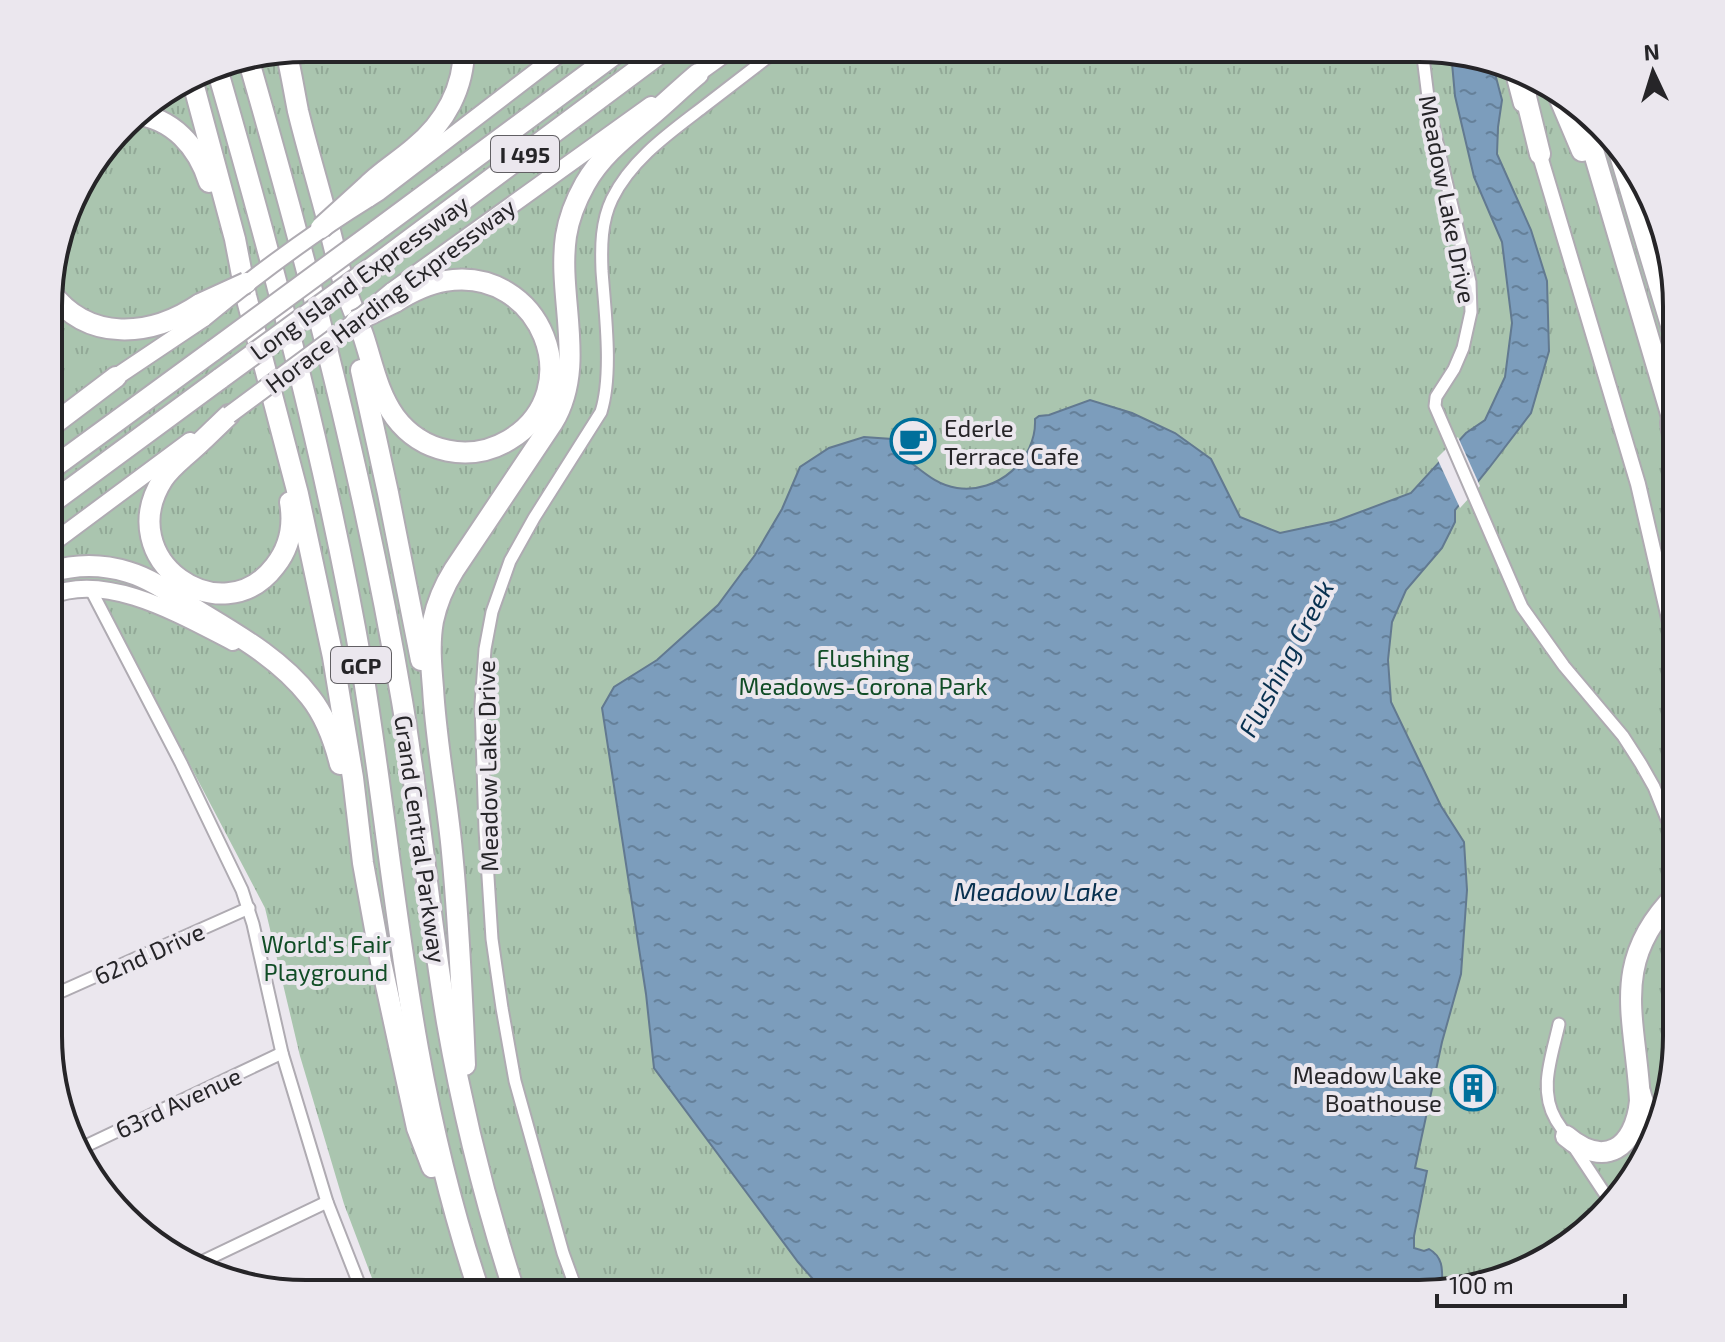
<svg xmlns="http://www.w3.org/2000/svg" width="1725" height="1342" viewBox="0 0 1725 1342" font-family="'Exo 2',sans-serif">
<defs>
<pattern id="park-tufts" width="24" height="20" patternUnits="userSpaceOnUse" patternTransform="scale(2)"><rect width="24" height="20" fill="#aac5af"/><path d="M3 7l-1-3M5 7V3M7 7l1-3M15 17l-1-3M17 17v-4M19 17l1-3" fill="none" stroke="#92a997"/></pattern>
<pattern id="water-ripples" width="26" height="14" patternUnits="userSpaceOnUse" patternTransform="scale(2)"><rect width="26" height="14" fill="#7c9dbc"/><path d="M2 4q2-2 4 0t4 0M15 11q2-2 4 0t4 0" fill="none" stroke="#658099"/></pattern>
</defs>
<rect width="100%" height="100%" fill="#ebe7ee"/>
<polygon fill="url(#park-tufts)" points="306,48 1436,49 1518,68 1590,112 1657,207 1677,305 1676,1054 1657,1135 1613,1207 1518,1274 1419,1294 378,1294 344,1204 300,1056 265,908 97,588 50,604 50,272 82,177 136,112 222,62"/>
<path fill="url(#water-ripples)" stroke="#627990" stroke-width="2" d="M1451,52L1492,62L1502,100L1498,127L1497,154L1531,230L1547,281L1549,351L1531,413L1489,468L1455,510V522L1442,548L1406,590L1392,622L1388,660L1391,702L1441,806L1464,842L1467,890L1461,974L1442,1042L1415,1168L1427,1171L1414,1236V1248L1424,1251L1429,1249C1445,1258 1442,1273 1442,1289L1419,1294H826L798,1262L654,1068L646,994L602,708L614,687L657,660L718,605L755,555L782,509L800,467L829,448L864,437L892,439C893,459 902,455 914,465C928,476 939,485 957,488C997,494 1037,460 1035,419L1039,416L1049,415L1090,400L1132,413L1175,433L1211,459L1240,517L1280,533L1336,521L1411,493L1466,433L1485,420L1505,377L1512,323L1502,242L1474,177L1455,96Z"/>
<polygon fill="#ebe7ee" points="1458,437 1480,486 1460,508 1437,458"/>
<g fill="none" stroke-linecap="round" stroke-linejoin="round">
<g stroke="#afabb2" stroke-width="15">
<g id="minor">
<polyline points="1422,49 1430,113 1470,282 1471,312 1463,348 1454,369 1436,397 1435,406 1522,607 1564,666 1623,736 1641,764 1654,787 1668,822 1677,857"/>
<polyline points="90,588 181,763 242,890 253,924 282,1053 327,1202 363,1294"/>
<polyline points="49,997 249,908"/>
<path d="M1559,1024C1552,1056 1538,1090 1556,1120L1613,1206"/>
<polyline points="75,1151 282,1053"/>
<polyline points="193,1266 327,1202"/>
<path d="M578,1294L563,1253L515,1081L502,1008L492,939L485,830L481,704L485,649L492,612L510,561L534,518L601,412C613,374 605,312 602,271C601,247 601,222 612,199C631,160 668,134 702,108C728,88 754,68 780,48"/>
</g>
</g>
<g stroke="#afabb2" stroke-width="18">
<g id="tertiary">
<polyline points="1511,66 1521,104"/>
<polyline points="1537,146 1638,484 1677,653"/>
</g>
</g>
<g stroke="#afabb2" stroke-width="20">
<g id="secondary">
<polyline points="690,79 733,48"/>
<polyline points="368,199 379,192 567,48"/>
<polyline points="392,291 651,105"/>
<polyline points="107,383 204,318"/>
<polyline points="50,545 190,441"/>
<path d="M50,596C106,571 182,616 233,642"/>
</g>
</g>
<g stroke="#afabb2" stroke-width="24">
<g id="motorway">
<path d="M286,51C291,71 294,91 298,111C306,144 316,177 325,211C332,238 338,266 347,293C352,308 359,323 364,338C373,366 378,393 395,417C422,453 470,463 509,440C591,391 541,265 445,281C426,284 411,292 395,302"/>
<path d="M248,58C309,270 365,483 402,701C420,808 429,916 447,1022C463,1114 486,1205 515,1294"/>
<path d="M216,65C273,262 327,465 362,667C383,794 395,922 418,1049C433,1132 453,1214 480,1294"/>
<polyline points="1526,73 1526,97 1540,154"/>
<polyline points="192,79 235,239 246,296 298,494 333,657 353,778 363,863 381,962 417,1128 432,1167"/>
<polyline points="1557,92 1582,151"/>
<polyline points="1580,106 1677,434"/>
<path d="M134,114C173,118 198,147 209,182"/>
<polyline points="1620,155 1677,345"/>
<path d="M365,188C379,173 398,162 414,148C445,123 464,88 464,48"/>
<polyline points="376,231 623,48"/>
<polyline points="384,259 667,48"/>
<path d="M50,291C88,343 151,337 200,304"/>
<polyline points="361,370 388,493 421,660"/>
<path d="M229,415C214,429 200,444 184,457C176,464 169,470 163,479C111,560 222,636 275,566C290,547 294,525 290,502"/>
<polyline points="1671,423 1677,463"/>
<polyline points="50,427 116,377"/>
<polyline points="50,470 214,350"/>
<polyline points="50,504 221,378"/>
<path d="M50,572C76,564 102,564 128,572C152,579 173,595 193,608C234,633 280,658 310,697C326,717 334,740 340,764"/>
<path d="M465,1065C462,994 459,923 452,852C447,797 436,743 433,688C431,665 429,643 433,621C437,602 444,586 454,570L553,422C587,365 557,298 566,236C569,217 576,200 585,184C601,156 623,139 648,118C665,104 681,88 698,74"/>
<path d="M1640,1092C1643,1105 1648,1114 1661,1121"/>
<path d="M1566,1136C1605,1169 1635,1148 1640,1101C1636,1018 1608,963 1677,894"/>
</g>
</g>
<use href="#minor" stroke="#fff" stroke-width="11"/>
<use href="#tertiary" stroke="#fff" stroke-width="14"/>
<use href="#secondary" stroke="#fff" stroke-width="16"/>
<use href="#motorway" stroke="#fff" stroke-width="20"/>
<g stroke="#afabb2" stroke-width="20" stroke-linecap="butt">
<g id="secondary-bridge">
<path d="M204,318C256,275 310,235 368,199"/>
<polyline points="229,415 356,321 392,291"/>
</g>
</g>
<g stroke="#afabb2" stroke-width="24" stroke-linecap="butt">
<g id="motorway-bridge">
<polyline points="321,228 365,188"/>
<polyline points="200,304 246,283"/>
<polyline points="356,321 395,302"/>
<polyline points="214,350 376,231"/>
<polyline points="221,378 384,259"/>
</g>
</g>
<use href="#secondary-bridge" stroke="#fff" stroke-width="16"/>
<use href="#motorway-bridge" stroke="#fff" stroke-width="20"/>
</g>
<defs>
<g id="cafe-ring" transform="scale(2.3)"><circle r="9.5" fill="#ebe7ee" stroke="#006f9b" stroke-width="1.5"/><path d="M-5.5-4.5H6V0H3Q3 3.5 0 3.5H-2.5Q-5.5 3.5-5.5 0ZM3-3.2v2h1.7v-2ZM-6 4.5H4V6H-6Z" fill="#006f9b"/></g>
<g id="building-ring" transform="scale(2.3)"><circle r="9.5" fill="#ebe7ee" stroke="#006f9b" stroke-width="1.5"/><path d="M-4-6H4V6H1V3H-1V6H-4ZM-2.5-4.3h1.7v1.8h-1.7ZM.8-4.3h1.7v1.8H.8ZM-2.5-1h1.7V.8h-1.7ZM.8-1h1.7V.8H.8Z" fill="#006f9b"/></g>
</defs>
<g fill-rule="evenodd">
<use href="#cafe-ring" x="913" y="441"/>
<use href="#building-ring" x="1473" y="1088"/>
</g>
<g text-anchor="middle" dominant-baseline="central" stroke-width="8" stroke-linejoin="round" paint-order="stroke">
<g fill="#ebe7ee" stroke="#615f63" stroke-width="2">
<rect x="491" y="136" width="68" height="36" rx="6"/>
<rect x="331" y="647" width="60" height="36" rx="6"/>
</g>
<g font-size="22" font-weight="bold" fill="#262528">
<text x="525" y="154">I 495</text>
<text x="361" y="665">GCP</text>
</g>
<g font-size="24" fill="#262528" stroke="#ebe7ee">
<text transform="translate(1448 199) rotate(79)">Meadow Lake Drive</text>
<text transform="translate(359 277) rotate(-36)">Long Island Expressway</text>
<text transform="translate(390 295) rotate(-37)">Horace Harding Expressway</text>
<text transform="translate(487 766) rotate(-91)">Meadow Lake Drive</text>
<text transform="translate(421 839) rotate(82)">Grand Central Parkway</text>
<text transform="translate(149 953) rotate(-24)">62nd Drive</text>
<text transform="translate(178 1102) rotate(-25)">63rd Avenue</text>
</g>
<g font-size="24" fill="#262528" stroke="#ebe7ee" text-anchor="start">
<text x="944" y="427">Ederle<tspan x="944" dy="28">Terrace Cafe</tspan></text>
<text x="1442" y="1074" text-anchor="end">Meadow Lake<tspan x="1442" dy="28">Boathouse</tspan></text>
</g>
<g font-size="24" fill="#114d26" stroke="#ebe7ee">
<text x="863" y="657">Flushing<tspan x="863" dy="28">Meadows-Corona Park</tspan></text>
<text x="326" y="943">World's Fair<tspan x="326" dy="28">Playground</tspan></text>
</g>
<g font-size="26" font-style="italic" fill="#083150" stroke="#ebe7ee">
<text transform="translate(1285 658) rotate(-62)">Flushing Creek</text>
<text x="1036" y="890">Meadow Lake</text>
</g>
</g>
<path d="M0 0H1725V1342H0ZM306 62H1419A244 244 0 0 1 1663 306V1036A244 244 0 0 1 1419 1280H306A244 244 0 0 1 62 1036V306A244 244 0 0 1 306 62Z" fill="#ebe7ee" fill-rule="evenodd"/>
<path fill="none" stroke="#262528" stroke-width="4" d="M306 62H1419A244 244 0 0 1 1663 306V1036A244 244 0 0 1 1419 1280H306A244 244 0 0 1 62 1036V306A244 244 0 0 1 306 62Z"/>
<g transform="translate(1653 72) rotate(356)" stroke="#ebe7ee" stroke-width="6" paint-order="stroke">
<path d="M0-6L14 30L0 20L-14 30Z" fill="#262528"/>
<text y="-12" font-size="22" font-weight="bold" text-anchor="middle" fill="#262528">N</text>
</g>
<path d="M1437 1294v12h188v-12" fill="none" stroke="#262528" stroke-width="4"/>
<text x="1449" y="1294" font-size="24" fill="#262528" stroke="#ebe7ee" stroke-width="6" paint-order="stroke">100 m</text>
</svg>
